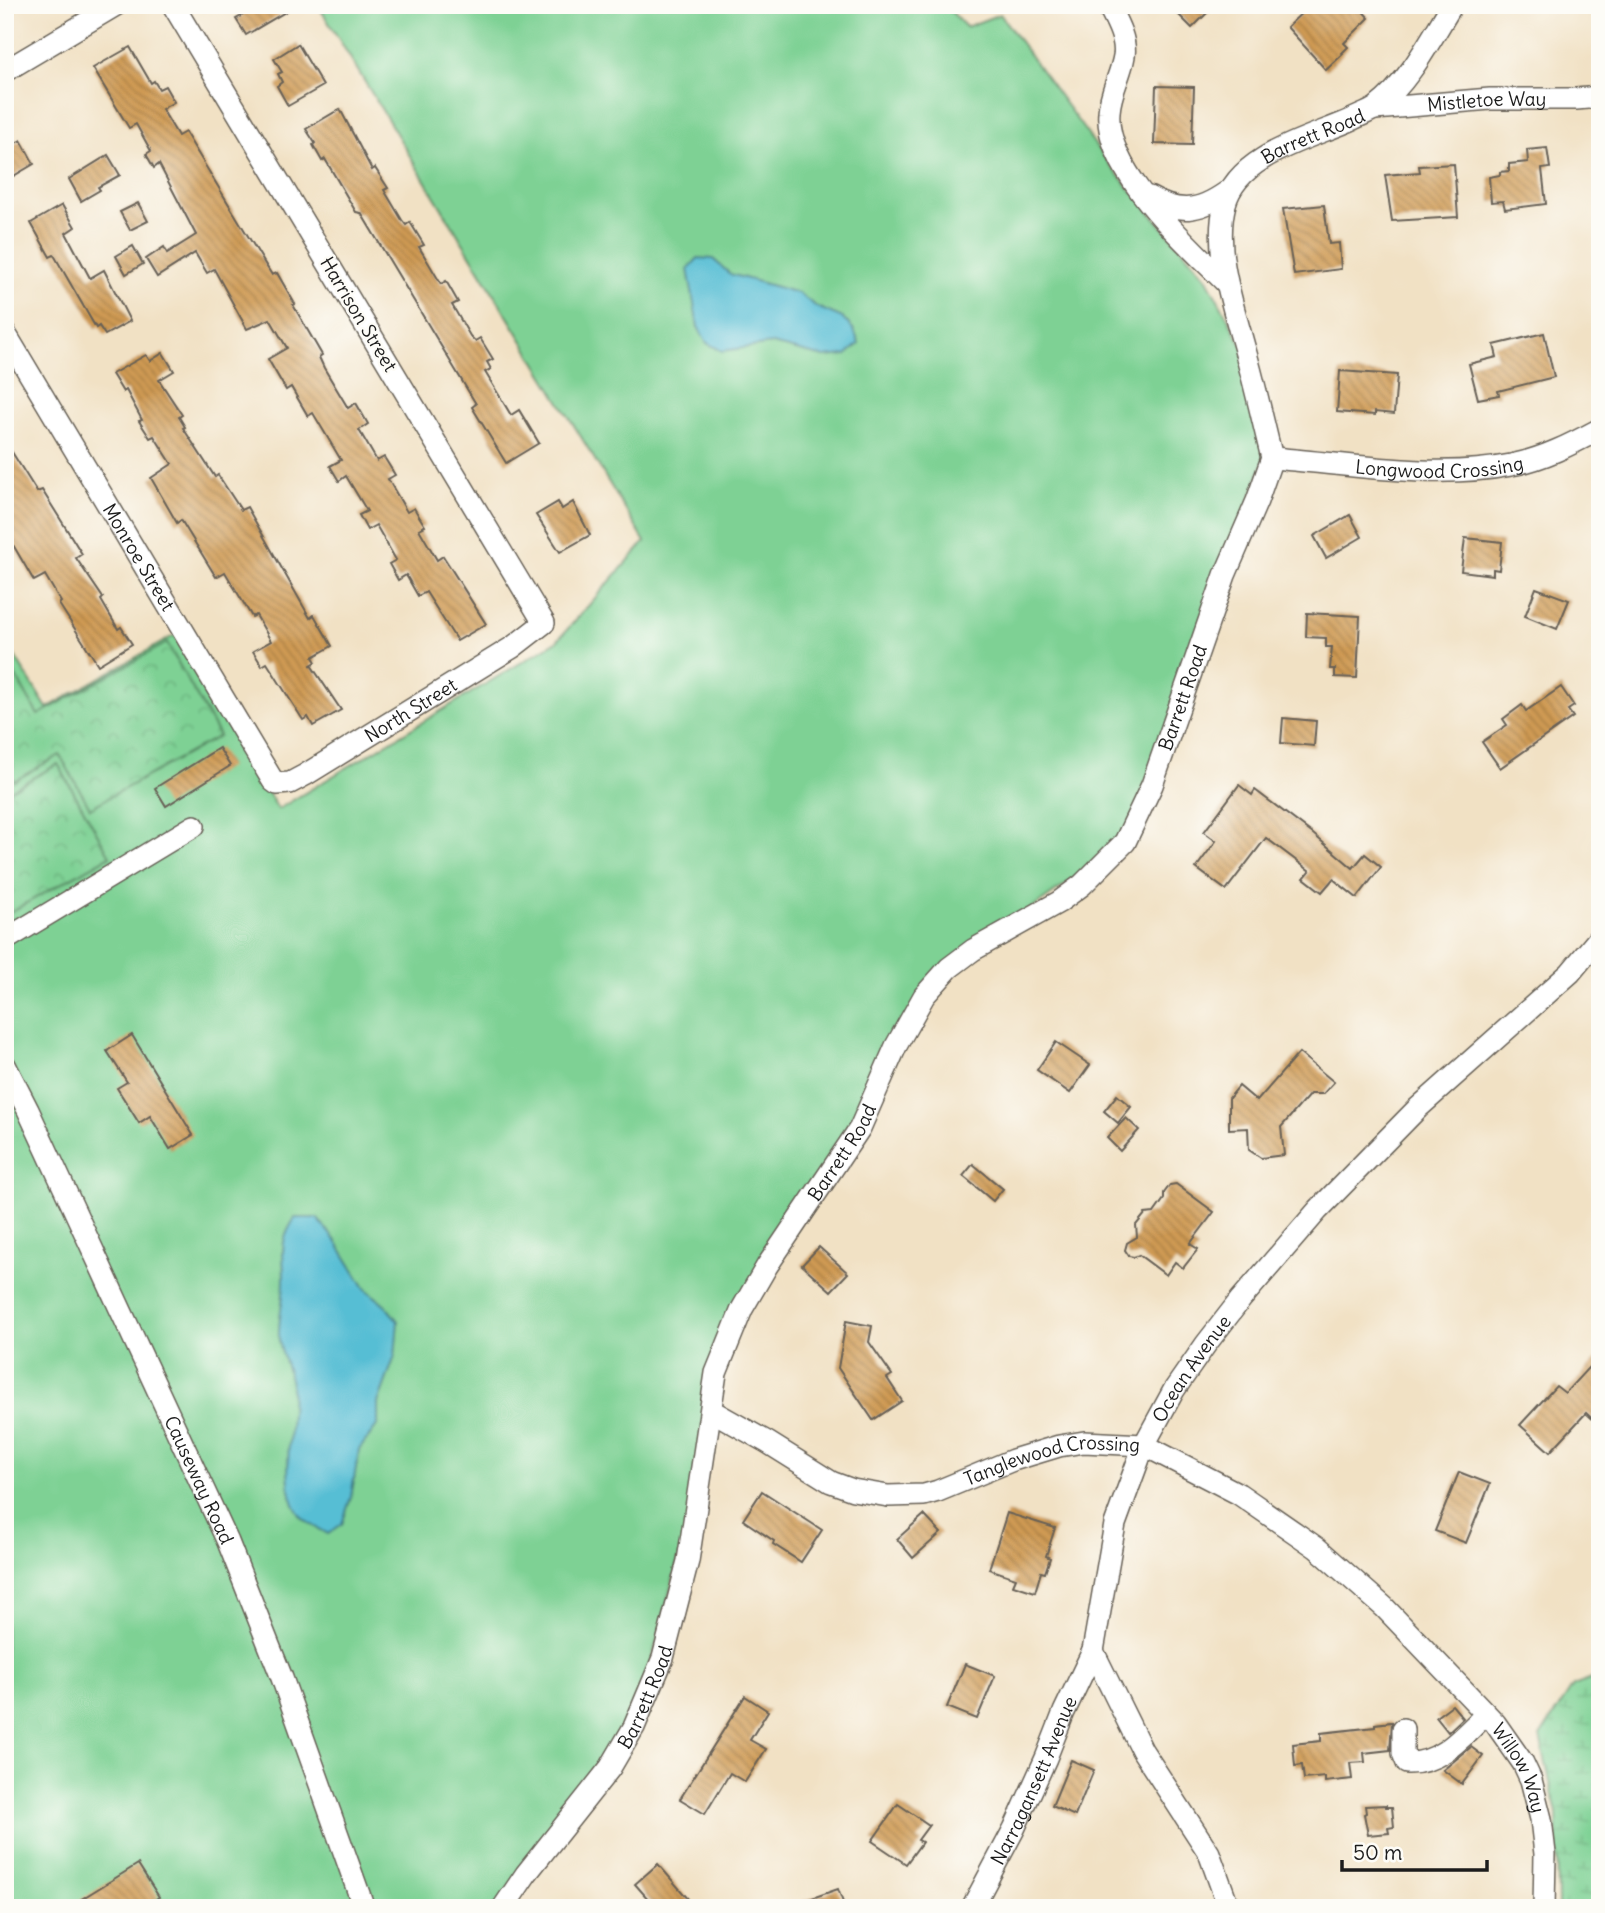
<svg xmlns="http://www.w3.org/2000/svg" width="1605" height="1913" viewBox="0 0 1605 1913" font-family="Delius,sans-serif">
<defs>
<pattern id="wetland-marsh" width="20" height="14" patternUnits="userSpaceOnUse" patternTransform="scale(1.75)"><rect width="20" height="14" fill="#7ed194"/><path d="M1 5h8M5 5V1M11 12h8M15 12V8" fill="none" stroke="#6cb37f"/></pattern>
<pattern id="park-crowns" width="20" height="18" patternUnits="userSpaceOnUse" patternTransform="scale(1.75)"><rect width="20" height="18" fill="#7ed194"/><path d="M2 6a3 3 0 1 1 6 0M12 15a3 3 0 1 1 6 0" fill="none" stroke="#6cb37f"/></pattern>
<pattern id="building-back-hatch" width="6" height="6" patternUnits="userSpaceOnUse" patternTransform="scale(1.75)"><rect width="6" height="6" fill="#cf9a53"/><path d="M-1 5l2 2M0 0l6 6M5-1l2 2" fill="none" stroke="#a77d44"/></pattern>
</defs>
<rect width="100%" height="100%" fill="#fdfcf7"/>
<filter id="ink" filterUnits="userSpaceOnUse"><feTurbulence type="fractalNoise" baseFrequency=".0143" numOctaves="2"/><feDisplacementMap in="SourceGraphic" scale="14" xChannelSelector="R" yChannelSelector="G"/><feConvolveMatrix kernelMatrix="1 2 1 2 8 2 1 2 1" color-interpolation-filters="sRGB"/></filter>
<filter id="wash" filterUnits="userSpaceOnUse"><feTurbulence type="fractalNoise" baseFrequency=".00686" numOctaves="4" result="noise"/><feDisplacementMap in="SourceGraphic" scale="28" xChannelSelector="R" yChannelSelector="G"/><feGaussianBlur stdDeviation="1.57" result="paint"/><feColorMatrix in="noise" values="0 0 0 0 0 0 0 0 0 0 0 0 0 0 0 0 0 1.4 0 .05"/><feComposite in="paint" operator="in"/></filter>
<g filter="url(#wash)">
<rect width="100%" height="100%" fill="#f1e1c4"/>
<polygon fill="#7ed194" stroke="#4d7658" stroke-width="2" points="318,5 945,5 966,27 1000,14 1112,168 1206,277 1246,352 1265,458 1125,842 949,968 728,1342 700,1478 634,1727 501,1908 5,1908 5,659 14,655 47,708 175,635 278,809 557,641 645,542"/>
<polygon fill="url(#wetland-marsh)" stroke="#4d7658" stroke-width="2" points="1600,1676 1600,1908 1558,1908 1557,1814 1540,1737 1573,1686"/>
<g fill="url(#park-crowns)" stroke="#4d7658" stroke-width="2">
<polygon points="167,643 219,736 90,808 60,755 14,781 5,766 5,662 7,661 38,715"/>
<polygon points="58,764 110,856 5,915 5,793"/>
</g>
<g fill="#57bed4" stroke="#3a6d78" stroke-width="2">
<polygon points="698,258 713,259 730,274 798,293 817,307 843,318 854,330 859,344 846,355 824,357 772,344 722,351 707,343 698,327 688,269"/>
<path d="M295,1218H317L336,1241L365,1288L385,1305L398,1321L395,1356L378,1403V1424L359,1450L351,1497L342,1524L328,1534C318,1528 304,1522 298,1512C278,1481 295,1420 291,1385C289,1369 280,1354 279,1338C278,1319 284,1299 284,1280C284,1252 278,1244 295,1218Z"/>
</g>
<g id="blocks">
<g fill="url(#building-back-hatch)">
<polygon points="238,5 297,5 246,35 236,19 243,15"/>
<polygon points="1169,5 1215,5 1192,28"/>
<polygon points="1310,5 1357,5 1369,18 1344,43 1348,47 1342,53 1343,54 1326,70 1287,27"/>
<polygon points="298,44 323,86 288,106 277,86 282,82 278,74 282,72 274,59"/>
<polygon points="130,47 151,83 154,81 159,89 165,86 174,102 162,109 178,136 185,132 265,264 272,275 277,273 295,304 293,305 322,355 319,357 324,368 348,408 356,403 368,424 359,430 377,461 384,457 395,475 388,479 407,512 414,508 425,526 419,529 437,560 443,556 486,624 457,641 426,592 418,596 406,575 398,580 389,564 396,560 376,525 367,530 359,515 367,511 346,476 339,481 330,466 341,460 313,413 308,416 291,387 286,390 268,359 287,348 270,319 247,329 214,269 207,273 195,253 157,277 146,259 164,247 167,253 196,235 159,164 154,168 146,154 151,151 136,124 129,128 93,68"/>
<polygon points="1156,86 1194,87 1192,145 1154,144"/>
<polygon points="340,109 372,170 375,168 388,188 384,190 402,220 406,225 410,222 424,245 419,247 441,284 446,281 458,302 452,305 470,336 475,341 480,338 493,359 487,362 491,369 485,372 511,415 519,410 539,443 506,463 472,407 476,404 361,213 356,212 325,159 322,161 313,145 315,143 306,129"/>
<polygon points="21,140 34,164 5,181 5,149"/>
<polygon points="1547,148 1550,168 1542,169 1546,204 1505,209 1503,201 1491,202 1489,177 1500,175 1500,172 1509,171 1509,164 1528,162 1527,150"/>
<polygon points="108,155 120,175 98,187 100,190 81,201 69,179"/>
<polygon points="1454,164 1458,217 1392,221 1385,175 1420,172 1419,166"/>
<polygon points="138,203 148,221 130,230 120,212"/>
<polygon points="62,205 75,227 66,233 90,278 104,270 130,321 105,335 99,326 96,328 54,255 50,257 31,223"/>
<polygon points="1324,205 1329,244 1339,243 1341,269 1294,275 1283,209"/>
<polygon points="133,246 143,264 126,274 116,256"/>
<polygon points="1544,333 1554,377 1498,391 1499,395 1478,399 1469,364 1497,357 1494,345"/>
<polygon points="163,353 174,371 159,380 182,415 179,417 185,427 183,428 215,477 218,475 241,510 247,507 310,618 314,615 332,646 313,657 316,662 311,665 341,710 313,726 308,717 303,720 267,663 262,666 253,651 271,641 256,615 252,617 225,572 216,577 181,520 177,523 151,478 172,464 154,436 150,438 139,421 142,420 126,390 123,392 112,374 146,355 150,361"/>
<polygon points="1340,371 1397,375 1394,414 1375,412 1375,415 1337,412"/>
<polygon points="5,441 37,492 42,490 64,525 82,554 76,558 103,598 101,600 118,629 121,627 132,644 98,665 59,604 61,602 45,575 34,581 5,531"/>
<polygon points="558,502 562,509 573,502 590,535 560,552 536,515"/>
<polygon points="1350,515 1362,537 1326,558 1314,536"/>
<polygon points="1465,538 1502,542 1499,570 1493,569 1493,575 1461,571"/>
<polygon points="1536,588 1569,600 1557,629 1525,616"/>
<polygon points="1307,613 1360,616 1357,678 1335,677 1335,669 1330,669 1332,647 1326,647 1326,638 1306,637"/>
<polygon points="1561,687 1574,706 1568,710 1573,717 1500,768 1482,742 1507,725 1503,719 1522,705 1526,711"/>
<polygon points="1283,718 1316,721 1314,746 1281,743"/>
<polygon points="219,748 230,766 166,806 155,788"/>
<polygon points="1239,785 1252,795 1255,790 1313,834 1353,868 1365,854 1381,867 1357,898 1333,879 1322,892 1304,878 1310,871 1266,838 1226,890 1196,868 1216,841 1204,832"/>
<polygon points="132,1035 193,1135 170,1149 150,1116 139,1123 117,1088 127,1082 107,1051"/>
<polygon points="1056,1042 1090,1065 1070,1093 1037,1070"/>
<polygon points="1299,1053 1334,1082 1323,1094 1310,1094 1281,1127 1284,1155 1261,1158 1249,1150 1248,1128 1229,1129 1229,1098 1239,1086 1257,1101"/>
<polygon points="1117,1095 1131,1107 1118,1123 1104,1111"/>
<polygon points="1126,1118 1139,1130 1120,1151 1107,1138"/>
<polygon points="973,1164 1003,1189 993,1201 963,1176"/>
<polygon points="1176,1184 1214,1212 1190,1244 1198,1249 1183,1268 1175,1262 1166,1275 1139,1255 1134,1257 1129,1256 1125,1250 1127,1243 1137,1237 1136,1225 1145,1214 1154,1213 1164,1199 1164,1193 1170,1185"/>
<polygon points="819,1247 848,1273 831,1291 802,1265"/>
<polygon points="846,1321 872,1326 869,1342 892,1375 887,1378 902,1401 873,1420 838,1368"/>
<polygon points="1600,1355 1600,1426 1586,1413 1550,1452 1520,1425 1556,1386 1565,1393"/>
<polygon points="1459,1472 1490,1484 1466,1543 1435,1531"/>
<polygon points="762,1491 822,1530 801,1562 773,1544 774,1541 743,1520"/>
<polygon points="1007,1513 1055,1528 1046,1556 1050,1558 1045,1573 1041,1572 1035,1592 1013,1585 1016,1578 989,1569"/>
<polygon points="924,1515 941,1533 913,1558 897,1539"/>
<polygon points="965,1664 995,1676 977,1719 947,1707"/>
<polygon points="745,1696 768,1711 750,1740 766,1749 745,1782 730,1773 705,1814 680,1799"/>
<polygon points="1452,1705 1463,1718 1448,1732 1436,1717"/>
<polygon points="1392,1722 1390,1750 1364,1753 1365,1762 1350,1763 1352,1779 1325,1782 1325,1777 1304,1779 1302,1765 1295,1766 1293,1744 1321,1741 1321,1733 1375,1727 1375,1724"/>
<polygon points="1471,1747 1483,1756 1462,1784 1443,1770"/>
<polygon points="1071,1760 1094,1770 1075,1816 1052,1806"/>
<polygon points="898,1804 929,1825 918,1840 922,1842 906,1864 872,1841"/>
<polygon points="1386,1805 1386,1807 1392,1807 1394,1827 1388,1828 1389,1833 1368,1835 1364,1814 1366,1813 1365,1806"/>
<polygon points="138,1864 159,1897 142,1908 67,1908"/>
<polygon points="658,1864 696,1908 656,1908 635,1884"/>
<polygon points="838,1889 845,1908 792,1908 792,1905"/>
</g>
</g>
</g>
<g filter="url(#ink)">
<use href="#blocks" fill-opacity="0" stroke="#676157" stroke-width="2"/>
<g fill="none" stroke-linecap="round" stroke-linejoin="round">
<g stroke="#676157" stroke-width="24">
<g id="minor">
<path d="M1108,5C1115,19 1127,39 1124,56C1121,75 1110,92 1109,112C1104,172 1188,244 1227,284"/>
<polyline points="5,71 116,5"/>
<path id="s1" d="M1375,109L1490,99H1576L1600,97"/>
<path d="M1149,197C1182,216 1203,210 1231,189"/>
<path id="s2" d="M5,333L273,781L277,784L290,783L305,775L513,647L544,623L173,5"/>
<path id="s3" d="M1272,458C1263,422 1255,385 1245,350C1233,305 1213,250 1225,204C1238,154 1312,138 1353,119C1361,115 1370,112 1377,107C1410,81 1430,40 1452,5"/>
<path id="s4" d="M1272,458C1349,464 1435,480 1511,465C1543,459 1572,444 1600,429"/>
<polyline points="5,940 194,826"/>
<path id="s5" d="M5,1065L28,1110L228,1542L282,1678L364,1908"/>
<path id="s6" d="M712,1411L767,1442L831,1482L853,1490L888,1496L924,1495L938,1491L1013,1460L1059,1446L1084,1442L1144,1445L1239,1494L1317,1548L1384,1607L1495,1723L1523,1763L1531,1780L1541,1819L1545,1854L1544,1908"/>
<path d="M1403,1729V1753L1407,1763C1441,1764 1463,1736 1486,1714"/>
<path id="s7" d="M503,1908L526,1874L610,1768L634,1727L663,1658L688,1561L716,1373L742,1309L767,1266L860,1128L896,1046L924,996L949,968L973,950L1059,902L1082,885L1125,842L1152,785L1225,575L1257,501L1272,458"/>
<path id="s8" d="M972,1908L1014,1829L1046,1758L1064,1712L1093,1651"/>
<path id="s9" d="M1229,1908L1209,1853L1142,1750L1093,1651L1115,1524L1144,1445L1174,1390L1206,1344L1241,1299L1318,1210L1418,1108L1570,973L1600,937"/>
</g>
</g>
<use href="#minor" stroke="#fff" stroke-width="21"/>
</g>
</g>
<g text-anchor="middle" dominant-baseline="central" stroke-width="5" stroke-linejoin="round" paint-order="stroke">
<g font-size="19" fill="#1c1c1c" stroke="#fdfcf7">
<text stroke="none"><textPath href="#s1" startOffset="112">Mistletoe Way</textPath></text>
<text stroke="none"><textPath href="#s3" startOffset="376">Barrett Road</textPath></text>
<text transform="translate(359 314) rotate(59)">Harrison Street</text>
<text stroke="none"><textPath href="#s4" startOffset="168">Longwood Crossing</textPath></text>
<text stroke="none"><textPath href="#s2" startOffset="261">Monroe Street</textPath></text>
<text stroke="none"><textPath href="#s7" startOffset="1432">Barrett Road</textPath></text>
<text stroke="none"><textPath href="#s2" startOffset="681">North Street</textPath></text>
<text stroke="none"><textPath href="#s7" startOffset="844">Barrett Road</textPath></text>
<text stroke="none"><textPath href="#s9" startOffset="595">Ocean Avenue</textPath></text>
<text stroke="none"><textPath href="#s6" startOffset="368">Tanglewood Crossing</textPath></text>
<text stroke="none"><textPath href="#s5" startOffset="458">Causeway Road</textPath></text>
<text stroke="none"><textPath href="#s7" startOffset="256">Barrett Road</textPath></text>
<text stroke="none"><textPath href="#s6" startOffset="966">Willow Way</textPath></text>
<text stroke="none"><textPath href="#s8" startOffset="142">Narragansett Avenue</textPath></text>
</g>
</g>
<rect width="1605" height="1913" fill="none" stroke="#fdfcf7" stroke-width="28"/>
<path d="M1342 1860v10h145v-10" fill="none" stroke="#1c1c1c" stroke-width="3.5"/>
<text x="1353" y="1860" font-size="21" fill="#1c1c1c" stroke="#fdfcf7" stroke-width="5" paint-order="stroke">50 m</text>
</svg>
